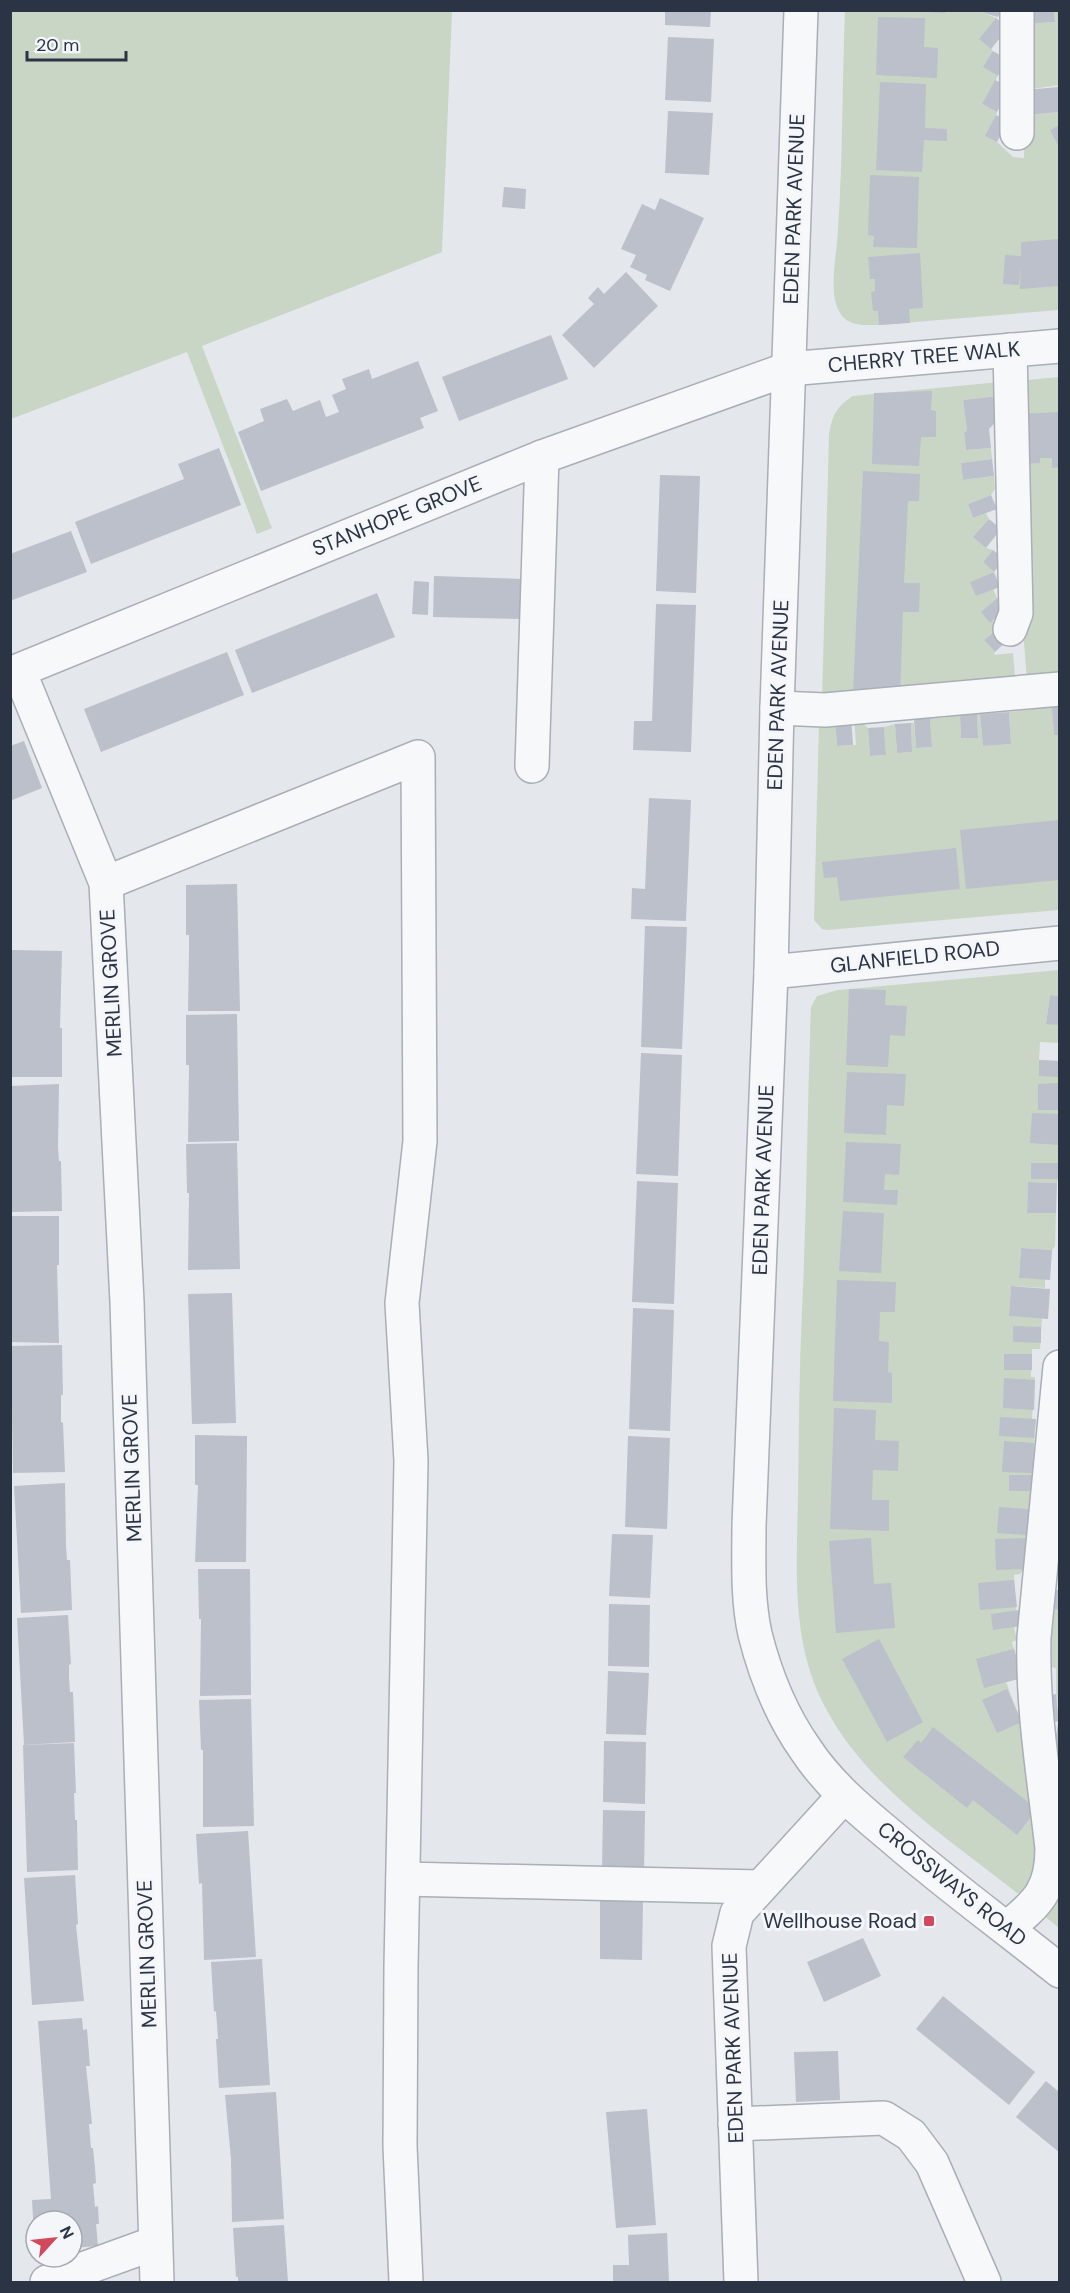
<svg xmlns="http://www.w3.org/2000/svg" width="1070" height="2293" viewBox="0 0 1070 2293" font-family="'DM Sans',sans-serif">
<rect width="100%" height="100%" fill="#e4e7ec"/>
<g fill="#c9d6c5">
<polygon points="11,10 452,11 442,252 202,346 272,528 257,534 187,352 11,419"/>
<path d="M845,11H985L984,13L996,18L991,48L993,51L984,67L998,76L982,104L997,112L996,115L986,136L997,142L1013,157L1024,158V118L1028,115L1059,112V125L1050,130L1059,144V310L879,325C864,325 847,327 839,311C828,291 837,253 838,230C843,157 842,84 845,11Z"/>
<polygon points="1054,11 1059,11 1059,85 1025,90 1027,24 1055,22"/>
<polygon points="1059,377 1059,678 1027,681 1024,642 1017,381"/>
<path d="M1000,382L998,396L963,400L967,431L964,432L966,450L991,448L992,459L961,463L963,480L994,476L995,489L991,495L968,504L973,518L986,513L989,519L974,537L986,548L993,550L983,562L994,572L971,582L976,596L993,589L997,598L981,612L990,622L992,620L999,628L984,640L995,652L994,655L1013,653L1016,688L822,701L829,435C832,416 836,407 853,396Z"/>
<polygon points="1052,707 1054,735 1060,735 1059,910 827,930 822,929 814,920 819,723 835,717 837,746 856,745 854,716 868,728 870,756 886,755 884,727 895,724 897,753 912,752 911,723 914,723 916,748 932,747 930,718 945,718 945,715 960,715 961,738 978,738 977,714 980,714 983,746 1011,744 1009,712"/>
<path d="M1059,970V996L1050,995L1046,1023L1059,1025V1043L1040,1042L1039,1060L1059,1061V1179L1057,1183L1028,1182L1027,1212L1056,1213L1055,1246L1052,1250L1021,1248L1019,1278L1045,1279V1288L1011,1286L1009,1316L1042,1318L1040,1349H1032L1031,1377H1035L1032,1419H1036L1032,1475L1037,1491L1031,1492L1026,1538V1569L1020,1574L1014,1575L1016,1610L1021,1626L1014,1627L1017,1640L1012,1642L1022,1678L1006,1682L1021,1722L1046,1858L1035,1893H1017C948,1838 868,1788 825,1707C790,1641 797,1568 798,1496C799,1434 799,1372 802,1310C807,1209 807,1108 811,1007L817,996L838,990Z"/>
<polygon points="1054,1609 1059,1610 1059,1712 1056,1694 1056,1668 1043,1665 1047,1615 1053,1615"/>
<polygon points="1051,1898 1059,1899 1059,1928 1043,1915"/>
</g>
<g fill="#bbc0ca">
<polygon points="665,10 711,10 710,27 665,25"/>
<polygon points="926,10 945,10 945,13 926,12"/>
<polygon points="985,10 1001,10 998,17 984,13"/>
<polygon points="1026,10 1054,10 1055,22 1027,24"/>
<polygon points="878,17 925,18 924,47 938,48 937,78 876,75"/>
<polygon points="996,18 1008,28 991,49 979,39"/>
<polygon points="668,37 714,39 711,102 665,100"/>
<polygon points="993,51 1007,59 998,76 983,67"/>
<polygon points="995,80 1010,87 997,112 982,104"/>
<polygon points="880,82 926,84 925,128 947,129 947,141 924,140 922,172 876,170"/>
<polygon points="1058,87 1059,112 1028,115 1025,90"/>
<polygon points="668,111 713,113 709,175 665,173"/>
<polygon points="996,115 1008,121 997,142 985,136"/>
<polygon points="1059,125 1059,147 1050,130"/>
<polygon points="870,175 919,177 917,248 873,247 874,236 868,235"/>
<polygon points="504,187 526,189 525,209 502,207"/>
<polygon points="660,198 704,218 670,291 645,280 647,275 630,267 636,255 621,249 642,204 655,210"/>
<polygon points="1059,239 1059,286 1020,289 1021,264 1019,285 1003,284 1005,255 1021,256 1021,242"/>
<polygon points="920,253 923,308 909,309 910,323 879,325 878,311 873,311 871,292 875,291 875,279 870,279 868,257"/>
<polygon points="626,272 658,306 594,368 562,335 594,304 588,298 598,287 604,294"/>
<polygon points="551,335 568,379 459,421 442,377"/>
<polygon points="418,361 438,411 420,418 424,428 261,491 238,432 264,421 260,409 287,399 293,411 320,400 326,417 339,412 332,395 346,389 342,379 369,369 372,379"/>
<polygon points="932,391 931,410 936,411 936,437 921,437 919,466 872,464 874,393"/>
<polygon points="998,396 1000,417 989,429 991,448 966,450 964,432 967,431 963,400"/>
<polygon points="1059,412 1059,467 1052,468 1052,458 1040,458 1040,463 1020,464 1017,414"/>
<polygon points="219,448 241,505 91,564 75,522 184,479 178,464"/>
<polygon points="992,459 994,476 963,480 961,463"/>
<polygon points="863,471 920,474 919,501 908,501 904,583 920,583 919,612 903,612 900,695 853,693"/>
<polygon points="660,475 700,476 696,593 656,591"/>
<polygon points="991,495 997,509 973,518 968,504"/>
<polygon points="989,519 1001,529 986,548 973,537"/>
<polygon points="71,531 87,572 10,601 10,554"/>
<polygon points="993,550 1004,559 994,572 983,562"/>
<polygon points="994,572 1000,587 976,596 970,582"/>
<polygon points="434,576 523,579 522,619 433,617"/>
<polygon points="414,581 429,582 428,615 412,614"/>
<polygon points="377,593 395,637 252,693 235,650"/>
<polygon points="997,598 1007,608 990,623 981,612"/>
<polygon points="656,604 696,605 691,752 633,750 634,721 652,721"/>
<polygon points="999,628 1009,639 995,652 984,640"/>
<polygon points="227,652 244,695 101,752 84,709"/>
<polygon points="1059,697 1059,735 1054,735 1051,698"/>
<polygon points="1009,712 1011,744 983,746 980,714"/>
<polygon points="977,714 978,738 961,738 960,715"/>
<polygon points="851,716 853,745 837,746 835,717"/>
<polygon points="930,718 932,747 916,748 914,719"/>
<polygon points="911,723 912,752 897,753 895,724"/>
<polygon points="884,727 886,755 870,756 868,728"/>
<polygon points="24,741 42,788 10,801 10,746"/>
<polygon points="649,798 691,800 686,921 631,919 632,888 645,889"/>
<polygon points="1059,820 1059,880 966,889 960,830"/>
<polygon points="956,848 960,889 840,901 837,877 824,878 822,862"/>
<polygon points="237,884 240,1011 188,1011 189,949 189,935 186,935 186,885"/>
<polygon points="645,926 687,927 682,1049 641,1047"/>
<polygon points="12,950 62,951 60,1028 62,1028 62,1077 11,1077"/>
<polygon points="849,989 886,990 885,1005 907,1006 905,1036 890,1035 888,1067 846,1065"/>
<polygon points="1050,995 1059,996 1059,1025 1046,1024"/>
<polygon points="237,1014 239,1141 188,1142 189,1065 186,1065 186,1015"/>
<polygon points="641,1053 682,1055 678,1176 636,1174"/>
<polygon points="1039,1060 1059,1061 1059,1077 1039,1076"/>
<polygon points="847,1072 906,1074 904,1106 887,1105 886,1135 844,1133"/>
<polygon points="1059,1083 1059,1110 1038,1110 1038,1084"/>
<polygon points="59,1084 58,1147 59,1161 61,1161 62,1211 10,1212 10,1086"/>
<polygon points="1032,1113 1059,1114 1059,1145 1030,1143"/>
<polygon points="846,1142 901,1144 899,1175 885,1174 884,1190 898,1190 897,1205 843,1202"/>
<polygon points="237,1143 240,1269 188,1270 189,1193 187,1193 186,1144"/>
<rect x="1031" y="1163" width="28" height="16"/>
<polygon points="637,1181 678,1183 674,1304 632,1302"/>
<polygon points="1028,1182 1057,1183 1056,1213 1027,1213"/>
<polygon points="843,1211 884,1213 881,1273 839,1271"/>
<polygon points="10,1216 59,1216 59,1265 57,1265 59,1343 10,1342"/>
<polygon points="1021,1248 1052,1250 1050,1280 1019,1278"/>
<polygon points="837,1280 896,1282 895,1312 880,1312 879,1341 889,1342 888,1372 892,1373 892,1403 833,1401"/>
<polygon points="1011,1286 1050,1289 1048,1319 1009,1316"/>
<polygon points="232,1293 236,1423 192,1424 188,1294"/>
<polygon points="633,1308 674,1310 670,1431 629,1429"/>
<polygon points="1013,1326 1041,1327 1041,1343 1013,1342"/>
<polygon points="62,1345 63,1395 61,1395 61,1422 63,1423 65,1472 13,1473 11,1346"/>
<rect x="1004" y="1354" width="28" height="16"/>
<polygon points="1004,1378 1035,1380 1034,1410 1003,1408"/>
<polygon points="834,1408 876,1410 875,1440 899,1441 898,1471 873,1470 872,1500 889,1500 889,1531 830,1529"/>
<polygon points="1000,1417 1036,1419 1034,1438 999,1436"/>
<polygon points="195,1435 247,1436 246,1562 195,1562 198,1485 195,1485"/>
<polygon points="628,1436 670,1438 667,1529 625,1527"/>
<polygon points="1004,1441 1034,1443 1033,1473 1002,1472"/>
<rect x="1009" y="1475" width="28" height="16"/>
<polygon points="65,1483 66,1546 67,1560 70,1560 72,1610 21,1613 14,1486"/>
<polygon points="999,1507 1029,1509 1026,1535 997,1533"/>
<polygon points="612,1534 653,1535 650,1598 609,1596"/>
<polygon points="871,1538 874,1584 891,1583 895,1628 836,1633 829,1541"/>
<polygon points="1026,1538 1026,1569 996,1570 995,1539"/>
<polygon points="198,1569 250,1569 251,1695 200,1696 201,1619 199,1619"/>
<polygon points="1014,1580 1017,1607 980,1610 978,1583"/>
<polygon points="1056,1590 1059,1590 1059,1610 1054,1609"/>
<polygon points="609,1604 650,1605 649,1667 608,1666"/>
<polygon points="1019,1610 1021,1626 993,1630 991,1614"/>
<polygon points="68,1615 71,1664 69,1665 69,1678 70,1692 73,1692 75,1742 24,1745 17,1618"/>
<polygon points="879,1639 923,1722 887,1742 842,1659"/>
<polygon points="1014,1649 1022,1678 984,1688 976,1659"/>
<polygon points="608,1671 649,1673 646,1735 606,1734"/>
<polygon points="1007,1689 1022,1722 997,1733 982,1700"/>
<polygon points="1056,1694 1059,1721 1044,1724 1040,1697"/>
<polygon points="251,1699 254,1826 203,1827 203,1750 201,1750 199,1700"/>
<polygon points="1058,1723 1059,1723 1059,1756 1053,1755"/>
<polygon points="933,1727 1037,1809 1017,1835 973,1800 967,1808 903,1757 918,1740 921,1743"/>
<polygon points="604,1741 646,1742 645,1804 603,1802"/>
<polygon points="74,1743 76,1793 74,1793 75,1820 77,1820 78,1870 27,1872 23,1745"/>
<polygon points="603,1810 645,1811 644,1873 602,1872"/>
<polygon points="248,1831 256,1957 204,1960 202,1883 199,1884 196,1834"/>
<polygon points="75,1875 78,1924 76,1925 84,2001 32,2005 24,1878"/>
<polygon points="600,1897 643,1898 642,1960 600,1959"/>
<polygon points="863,1938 881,1976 824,2002 807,1962"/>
<polygon points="262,1959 270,2085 219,2088 216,2039 218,2039 216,2011 214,2012 211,1962"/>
<polygon points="943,1996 1035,2072 1009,2105 916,2029"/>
<polygon points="82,2018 83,2030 87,2029 90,2066 86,2066 92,2124 89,2124 91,2148 93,2148 95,2168 96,2183 93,2184 95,2207 98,2206 99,2224 96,2224 98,2246 72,2248 72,2221 36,2221 36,2235 34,2235 32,2200 51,2199 38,2021"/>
<polygon points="838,2051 840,2100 796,2102 794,2052"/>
<polygon points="1046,2081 1059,2092 1059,2152 1016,2117"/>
<polygon points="276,2092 284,2219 232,2222 231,2159 225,2095"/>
<polygon points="647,2109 656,2225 616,2228 606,2112"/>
<polygon points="284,2225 288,2282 238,2282 238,2277 236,2277 233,2228"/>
<polygon points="667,2233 669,2282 613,2282 613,2265 629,2265 628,2235"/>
</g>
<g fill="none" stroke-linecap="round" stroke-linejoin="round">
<g stroke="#a9aeb7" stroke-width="36">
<g id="minor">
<path d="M801,10L777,708L771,972L749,1525C749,1561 747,1598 755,1634C765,1674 782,1716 806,1750C829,1785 861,1811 892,1837C946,1884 1004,1926 1060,1971"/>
<polyline points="1017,133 1017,10"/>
<polyline points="1010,629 1016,613 1010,350"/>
<polyline points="19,671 106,883 127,1302 157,2282"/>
<polyline points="10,674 542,457 788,369 1060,346"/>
<polyline points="777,708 825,710 1060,689"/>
<polyline points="532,766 542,457"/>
<polyline points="106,883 418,757 420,1141 402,1303 411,1461 401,1967 400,2146 406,2282"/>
<polyline points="771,972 1060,943"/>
<polyline points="403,1879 759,1887"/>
<path d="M1007,1928C1038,1903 1052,1890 1052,1848C1044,1778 1032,1708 1034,1637L1060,1367"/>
<polyline points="735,2124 884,2118 911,2135 932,2163 984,2282"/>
<polyline points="47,2282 155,2243"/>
<polyline points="741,2282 729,1946 737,1913 844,1796"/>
</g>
</g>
<use href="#minor" stroke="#f7f8fa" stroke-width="33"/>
</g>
<rect fill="#d1495b" stroke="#f4f6f9" stroke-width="2" x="923" y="1915" width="12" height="12" rx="3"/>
<g text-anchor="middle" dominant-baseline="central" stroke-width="6" stroke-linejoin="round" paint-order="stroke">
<g font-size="21" fill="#2b3445" stroke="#f4f6f9">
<text transform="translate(794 209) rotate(-88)">EDEN PARK AVENUE</text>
<text transform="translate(924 357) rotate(-5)">CHERRY TREE WALK</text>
<text transform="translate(397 516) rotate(-22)">STANHOPE GROVE</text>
<text transform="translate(778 695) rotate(-88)">EDEN PARK AVENUE</text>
<text transform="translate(915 957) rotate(-6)">GLANFIELD ROAD</text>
<text transform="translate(111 983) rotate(-93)">MERLIN GROVE</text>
<text transform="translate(763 1180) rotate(-88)">EDEN PARK AVENUE</text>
<text transform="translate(132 1468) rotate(-92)">MERLIN GROVE</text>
<text transform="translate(952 1884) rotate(39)">CROSSWAYS ROAD</text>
<text transform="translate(147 1954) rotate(-92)">MERLIN GROVE</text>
<text transform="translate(733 2048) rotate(-92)">EDEN PARK AVENUE</text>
</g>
<g font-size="21" fill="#2b3445" stroke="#f4f6f9" text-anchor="end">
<text x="917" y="1921">Wellhouse Road</text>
</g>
</g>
<rect width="1070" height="2293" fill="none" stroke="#2b3445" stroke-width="24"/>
<g transform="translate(54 2239) rotate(63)"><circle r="28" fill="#f4f6f9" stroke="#a4a8b1" stroke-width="1.5"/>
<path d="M0-4.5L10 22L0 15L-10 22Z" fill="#d1495b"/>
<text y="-9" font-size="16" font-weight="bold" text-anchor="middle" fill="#2b3445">N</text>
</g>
<path d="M27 51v9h99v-9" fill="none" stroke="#2b3445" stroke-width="3"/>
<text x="36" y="51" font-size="18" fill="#2b3445" stroke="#f4f6f9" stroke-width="4.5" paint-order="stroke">20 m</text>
</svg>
